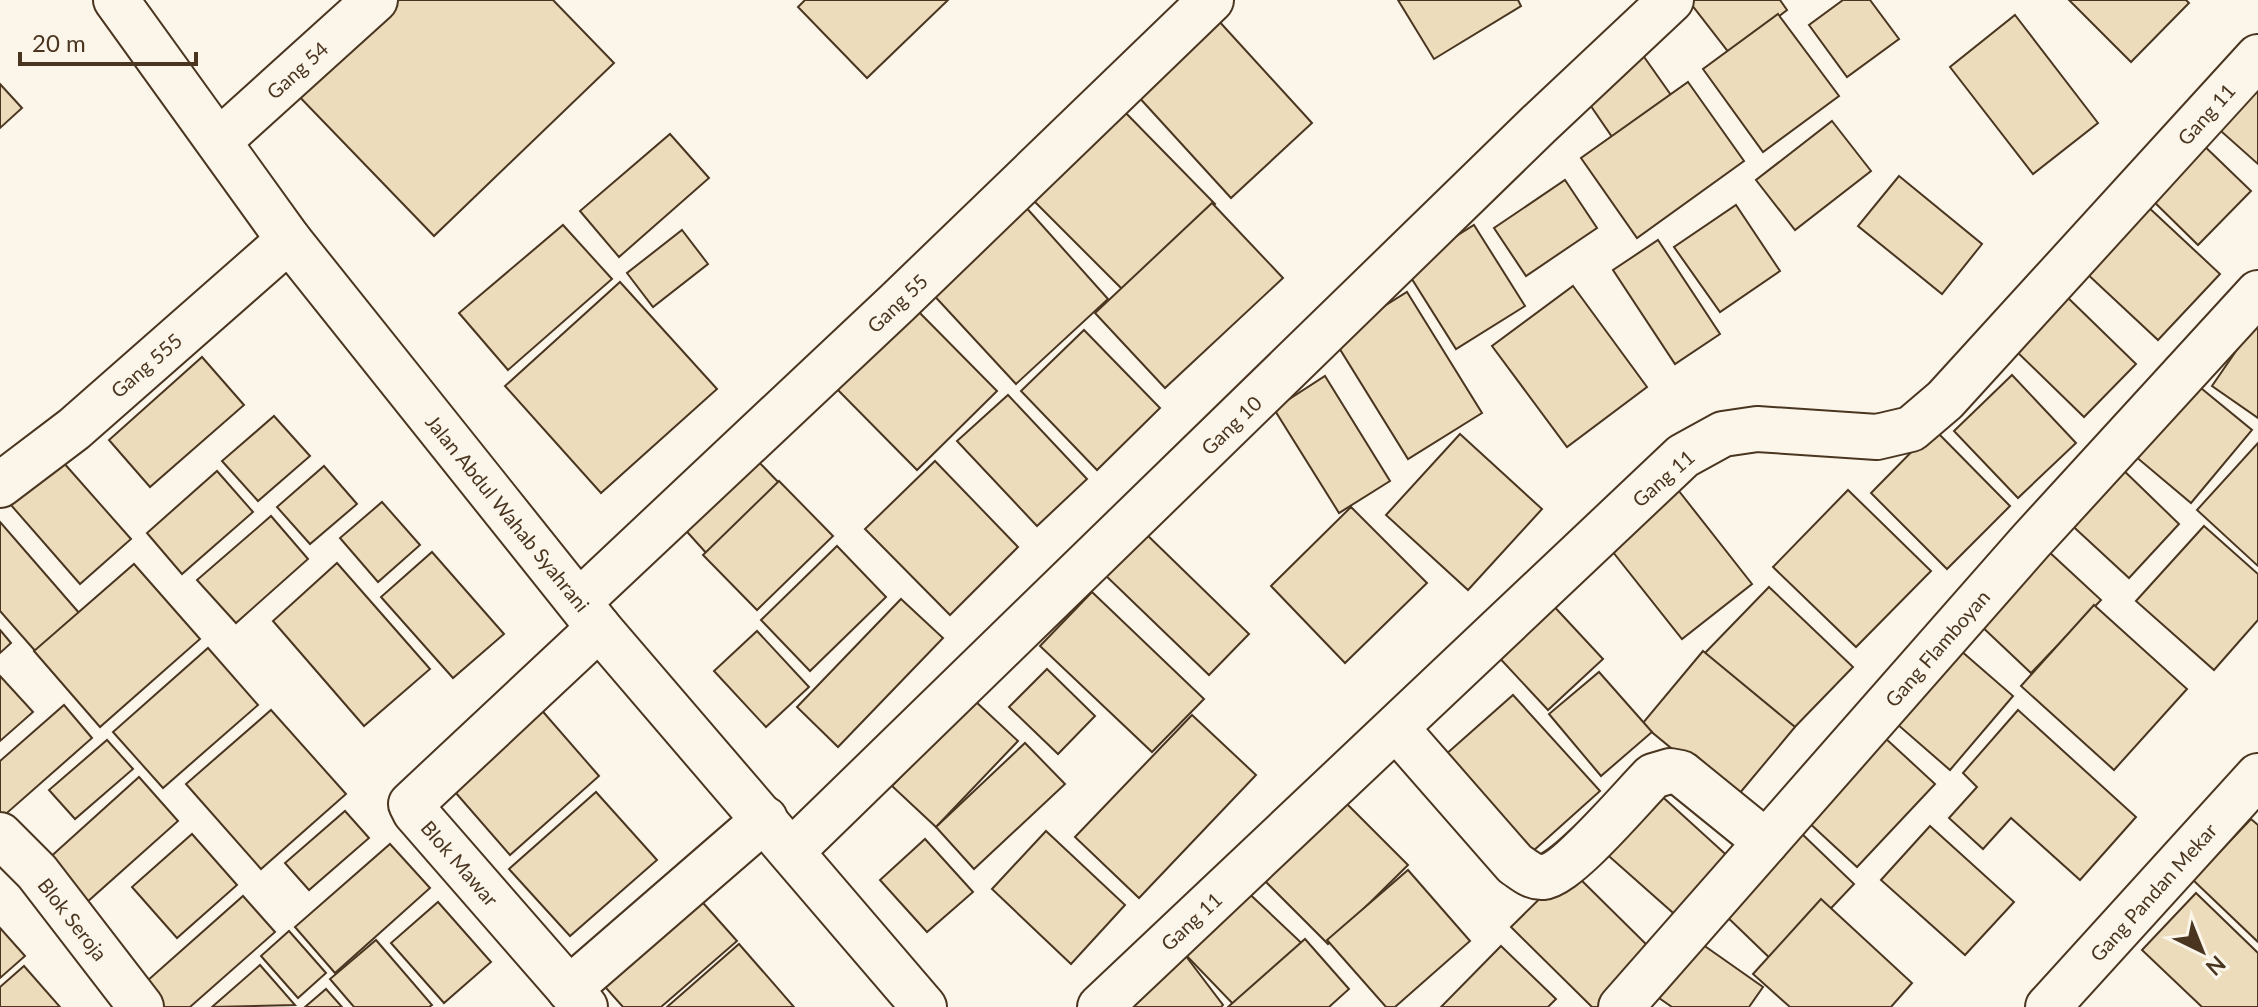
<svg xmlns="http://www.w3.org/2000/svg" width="2258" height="1007" viewBox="0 0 2258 1007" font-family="Lato,sans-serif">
<rect width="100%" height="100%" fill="#fbf6e9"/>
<g fill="#ecdcbc" stroke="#4a3520" stroke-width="2">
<polygon points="380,0 553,0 614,63 434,236 290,87"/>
<polygon points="805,0 948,0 867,78 798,7"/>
<polygon points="1398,0 1518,0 1521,6 1434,59"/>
<polygon points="1688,0 1780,0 1787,10 1730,54"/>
<polygon points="1843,0 1870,0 1899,39 1847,77 1809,25"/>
<polygon points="2069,0 2186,0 2189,3 2131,62"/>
<polygon points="1778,14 1839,96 1763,152 1703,69"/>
<polygon points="2015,15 2098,123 2033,174 1950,67"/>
<polygon points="1217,19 1312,123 1231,198 1136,94"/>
<polygon points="1642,54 1678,105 1619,147 1584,96"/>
<polygon points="2258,72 2258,164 2213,124"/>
<polygon points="1688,82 1744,161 1637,238 1581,158"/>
<polygon points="0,84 22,108 0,128"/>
<polygon points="1118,105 1215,204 1125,292 1027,194"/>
<polygon points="1832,121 1871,171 1795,230 1756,180"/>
<polygon points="670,134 709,178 619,257 580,211"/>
<polygon points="2196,138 2251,191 2198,245 2144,192"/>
<polygon points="1899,176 1982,244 1942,294 1858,226"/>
<polygon points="1565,180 1597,228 1526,276 1494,228"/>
<polygon points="1212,203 1283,278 1165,388 1095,313"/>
<polygon points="1023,204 1108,299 1016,384 929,290"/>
<polygon points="1736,205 1780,271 1720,312 1674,247"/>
<polygon points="2146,205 2220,274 2158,340 2084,271"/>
<polygon points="563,225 612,279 508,370 459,313"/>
<polygon points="1474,225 1525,306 1456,349 1405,268"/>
<polygon points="682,230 708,264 653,307 627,273"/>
<polygon points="1658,240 1720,334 1675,364 1613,270"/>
<polygon points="620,282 717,389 601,493 505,386"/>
<polygon points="1573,286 1647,387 1567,447 1492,346"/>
<polygon points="1407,292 1482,413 1408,459 1333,338"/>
<polygon points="2063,293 2136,364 2084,417 2012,347"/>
<polygon points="909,302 997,391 917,470 829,381"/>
<polygon points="2258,319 2258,418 2212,386"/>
<polygon points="1084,330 1160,408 1097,470 1021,391"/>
<polygon points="202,357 244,405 150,487 109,440"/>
<polygon points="2012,375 2076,443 2018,498 1954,431"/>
<polygon points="1325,376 1390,481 1339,513 1274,409"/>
<polygon points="2196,384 2252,430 2191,503 2135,456"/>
<polygon points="1008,395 1087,479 1037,526 957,441"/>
<polygon points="274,416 310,456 258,501 222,461"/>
<polygon points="1934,429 2010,506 1947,569 1871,493"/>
<polygon points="1460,434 1542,509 1468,590 1386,515"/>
<polygon points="2258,443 2258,566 2197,510"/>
<polygon points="55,453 131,539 80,584 4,497"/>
<polygon points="753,456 782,486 708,555 680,524"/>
<polygon points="935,461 1018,547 950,615 865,529"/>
<polygon points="2117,464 2179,524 2129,578 2065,519"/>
<polygon points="324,466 357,504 310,544 277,507"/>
<polygon points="217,471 253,512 182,574 147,533"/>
<polygon points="779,481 833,536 757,610 703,555"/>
<polygon points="1675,486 1752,584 1682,639 1605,542"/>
<polygon points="1848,490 1931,571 1856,647 1773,567"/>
<polygon points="382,502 420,545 378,582 340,538"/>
<polygon points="1351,507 1427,583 1345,663 1271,586"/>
<polygon points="271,516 308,559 236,623 197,580"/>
<polygon points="0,522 80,614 37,653 0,611"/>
<polygon points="2204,526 2258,574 2258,620 2214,670 2136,601"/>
<polygon points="1142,530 1249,634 1209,675 1102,572"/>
<polygon points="837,546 886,597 810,671 761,620"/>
<polygon points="2047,550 2101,600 2031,673 1978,623"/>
<polygon points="432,552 504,634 453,678 381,597"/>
<polygon points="337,563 430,669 364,726 273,621"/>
<polygon points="134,564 200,639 100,727 34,651"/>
<polygon points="1769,587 1853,667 1787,735 1704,654"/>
<polygon points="1092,592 1204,699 1152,752 1040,646"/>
<polygon points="901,599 943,638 838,747 797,707"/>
<polygon points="1549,601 1603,659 1548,710 1494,652"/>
<polygon points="2094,605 2187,689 2114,770 2021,686"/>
<polygon points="0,630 11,643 0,653"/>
<polygon points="757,631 809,687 766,727 714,671"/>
<polygon points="208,648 258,705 163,788 113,732"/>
<polygon points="1960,650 2013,696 1950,770 1897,724"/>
<polygon points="1703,651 1795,727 1734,800 1642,724"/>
<polygon points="1047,669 1095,716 1058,754 1009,707"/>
<polygon points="1599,672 1652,732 1601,776 1549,714"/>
<polygon points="0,676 33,712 0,741"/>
<polygon points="1513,695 1600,791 1523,860 1436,763"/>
<polygon points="974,700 1018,741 936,827 892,786"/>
<polygon points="64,705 92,738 0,819 0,761"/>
<polygon points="538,706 599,776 510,855 449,785"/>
<polygon points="271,710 346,794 261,869 186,784"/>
<polygon points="2018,710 2136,817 2080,880 2011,818 1983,849 1949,818 1977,787 1963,773"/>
<polygon points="1192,715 1256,775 1139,898 1075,837"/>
<polygon points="1884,737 1935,784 1857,867 1806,820"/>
<polygon points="107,740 133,769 75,819 49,790"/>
<polygon points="1025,743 1065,784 974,869 936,827"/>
<polygon points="139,777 178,821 86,903 47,860"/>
<polygon points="1655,790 1733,861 1680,919 1602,850"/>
<polygon points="596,792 657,860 570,936 509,869"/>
<polygon points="1340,797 1408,865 1328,944 1260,876"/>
<polygon points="345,811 369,838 309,890 285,863"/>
<polygon points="2251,819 2258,825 2258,942 2193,880"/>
<polygon points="1930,826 2014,902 1965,955 1881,880"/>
<polygon points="1046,831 1125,905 1071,964 992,889"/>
<polygon points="1800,832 1854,884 1777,965 1722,912"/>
<polygon points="192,834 237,885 177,938 132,887"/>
<polygon points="925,839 973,892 927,932 880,880"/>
<polygon points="390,844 430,888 335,973 295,927"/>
<polygon points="1570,869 1656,954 1603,1007 1592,1007 1511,927"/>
<polygon points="1408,870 1470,941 1395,1007 1386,1007 1327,940"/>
<polygon points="1240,885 1311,952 1258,1007 1236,1007 1182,951"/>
<polygon points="2196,893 2258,953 2258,1007 2202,1007 2142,950"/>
<polygon points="696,895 737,941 661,1007 623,1007 599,980"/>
<polygon points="243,896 275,932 190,1007 153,1007 138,989"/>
<polygon points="1821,899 1912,983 1891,1007 1790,1007 1753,974"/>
<polygon points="438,902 491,962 444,1003 391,943"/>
<polygon points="0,928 25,956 0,978"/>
<polygon points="289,931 326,973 298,998 261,956"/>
<polygon points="1305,939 1349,989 1329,1007 1228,1007"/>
<polygon points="376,940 432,1005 429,1007 354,1007 330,979"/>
<polygon points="1699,942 1763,987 1749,1007 1672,1007 1659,998"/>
<polygon points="739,944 794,1007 667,1007"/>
<polygon points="1501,946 1556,999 1548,1007 1441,1007"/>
<polygon points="1182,951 1223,1005 1221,1007 1115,1007"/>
<polygon points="260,965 295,1005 212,1007"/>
<polygon points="24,966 60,1007 0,1007 0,987"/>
<polygon points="326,989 342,1007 305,1007"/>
</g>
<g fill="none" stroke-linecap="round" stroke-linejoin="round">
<g stroke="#4a3520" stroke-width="48">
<g id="street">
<polyline points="219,141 375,0"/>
<polyline points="0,485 74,429 289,240"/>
<polyline points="579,602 897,303 1211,0"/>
<path d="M1396,728L1515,864C1523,869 1532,878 1543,877C1567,875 1633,796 1653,776L1670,771L1681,773L1766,842"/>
<polyline points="0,835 37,872 141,1007"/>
<polyline points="792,851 1539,124 1671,0"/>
<polyline points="569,989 765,819"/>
<polyline points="585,1007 415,812 411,804 599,628"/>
<polyline points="1100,1007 1683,456 1723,434 1757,429 1877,437 1911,429 1945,400 2258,57"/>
<polyline points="1621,1007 2030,542 2258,293"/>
<polyline points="2048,1007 2258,776"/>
</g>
</g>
<g stroke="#4a3520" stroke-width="48">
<polyline id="highway" points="116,0 289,240 599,628 924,1007"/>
</g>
<use href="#street" stroke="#fbf6e9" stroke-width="44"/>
<use href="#highway" stroke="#fbf6e9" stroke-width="44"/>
</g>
<g text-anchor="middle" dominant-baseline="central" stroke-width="6" stroke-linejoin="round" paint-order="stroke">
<g font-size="20" fill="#4a3520" stroke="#fbf6e9">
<text transform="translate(297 70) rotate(-42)">Gang 54</text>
<text transform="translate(2206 114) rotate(-48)">Gang 11</text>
<text transform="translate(897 303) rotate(-44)">Gang 55</text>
<text transform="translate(146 365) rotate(-41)">Gang 555</text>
<text transform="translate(1231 425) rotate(-44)">Gang 10</text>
<text transform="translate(1663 478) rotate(-41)">Gang 11</text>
<text transform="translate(508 513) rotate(51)">Jalan Abdul Wahab Syahrani</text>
<text transform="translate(1937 648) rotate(-49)">Gang Flamboyan</text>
<text transform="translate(460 863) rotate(49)">Blok Mawar</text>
<text transform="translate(2153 892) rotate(-48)">Gang Pandan Mekar</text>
<text transform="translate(73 919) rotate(52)">Blok Seroja</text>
<text transform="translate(1191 921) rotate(-43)">Gang 11</text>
</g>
</g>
<g transform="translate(2202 951) rotate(137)" stroke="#fbf6e9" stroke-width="6" paint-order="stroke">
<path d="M0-6L14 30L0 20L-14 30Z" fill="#4a3520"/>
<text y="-12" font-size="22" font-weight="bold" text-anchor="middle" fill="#4a3520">N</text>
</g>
<path d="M20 52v12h176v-12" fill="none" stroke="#4a3520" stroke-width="4"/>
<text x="32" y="52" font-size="24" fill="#4a3520" stroke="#fbf6e9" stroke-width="6" paint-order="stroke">20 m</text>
</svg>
